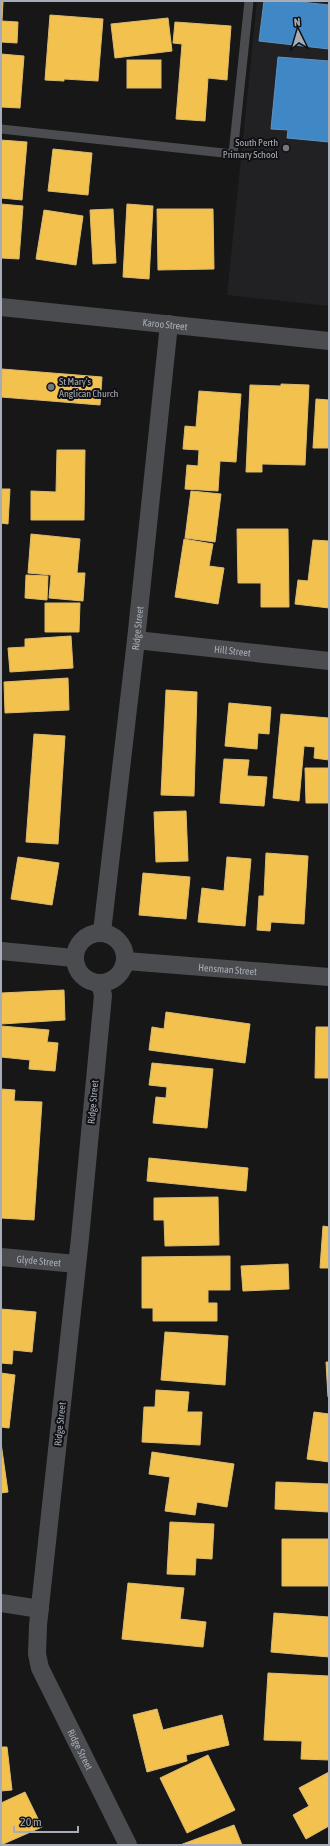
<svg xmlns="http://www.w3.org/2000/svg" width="330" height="1846" viewBox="0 0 330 1846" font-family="'Asap Condensed',sans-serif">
<rect width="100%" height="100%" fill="#171717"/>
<polygon fill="#212123" points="257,1 329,1 329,306 227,295"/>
<g fill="#f2c14e" stroke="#dcbb6e">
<polygon points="1,1 3,1 2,21 18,22 17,43 1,42"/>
<polygon points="50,15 103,19 98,81 64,79 64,81 45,80"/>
<polygon points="168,18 172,51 115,58 111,24"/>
<polygon points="175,22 231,26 227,80 208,78 205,121 176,119 182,44 173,43"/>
<polygon points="1,54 24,56 20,108 1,107"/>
<rect x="127" y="60" width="34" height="28"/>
<polygon points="1,140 27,142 22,200 1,198"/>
<polygon points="53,149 92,153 88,195 48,191"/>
<polygon points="1,204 23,206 19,259 1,258"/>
<polygon points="127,204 153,206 149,279 123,277"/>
<polygon points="113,209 116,263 93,264 90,210"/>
<polygon points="157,209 213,209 214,269 158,270"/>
<polygon points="44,210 83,216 76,265 36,259"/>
<polygon points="2,369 102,377 100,405 1,397"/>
<polygon points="281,384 309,385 305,465 262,464 262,472 246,472 250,385 281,386"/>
<polygon points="199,391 241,394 236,462 220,461 218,491 185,489 187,465 198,466 199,450 183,449 185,426 196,427"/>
<polygon points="316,399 329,400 329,448 313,448"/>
<polygon points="57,450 85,450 84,520 31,520 31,491 56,492"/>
<polygon points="1,489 10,489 8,524 1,523"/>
<polygon points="191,491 221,494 215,542 185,538"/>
<polygon points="237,529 288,529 289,607 261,607 261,583 238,583"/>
<polygon points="31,534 80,539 77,573 85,573 83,601 49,598 51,575 28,573"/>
<polygon points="184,539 213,544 209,566 224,568 218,604 175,597"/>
<polygon points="313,540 329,541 329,608 295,604 298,580 308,581"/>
<polygon points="26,575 48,576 47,600 25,598"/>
<polygon points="45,603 80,603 79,632 45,632"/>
<polygon points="71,636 73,668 10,672 8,648 25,647 25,639"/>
<polygon points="68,678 69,710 5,713 4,682"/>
<polygon points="166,690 197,692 194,796 161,795"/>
<polygon points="229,703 271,707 269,734 258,733 257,749 225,746"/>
<polygon points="281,714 329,718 329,760 314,758 315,747 304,746 299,801 273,798"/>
<polygon points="34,734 65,736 58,844 26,842"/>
<polygon points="224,759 249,760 247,776 267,777 264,806 220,803"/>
<polygon points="305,768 329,768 329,803 306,803"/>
<polygon points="186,811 188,861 156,862 154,812"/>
<polygon points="266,853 308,856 304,924 271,922 270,931 257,930 259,896 264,896"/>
<polygon points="18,857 59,863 52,905 11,899"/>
<polygon points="227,857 251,859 245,926 198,922 202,888 224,891"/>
<polygon points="143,873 190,877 186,919 139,915"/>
<polygon points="64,990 65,1020 1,1024 1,993"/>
<polygon points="166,1012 250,1024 245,1063 149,1050 152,1027 164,1029"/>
<polygon points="1,1026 49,1030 47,1042 58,1043 55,1071 29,1069 30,1060 1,1057"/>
<polygon points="316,1027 329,1027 329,1078 315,1078"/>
<polygon points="152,1063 213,1069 207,1128 153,1123 156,1097 166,1098 167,1087 149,1085"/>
<polygon points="1,1089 15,1090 14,1101 42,1102 34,1220 1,1218"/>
<polygon points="149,1158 248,1168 246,1191 147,1181"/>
<polygon points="218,1197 219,1245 165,1246 164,1220 154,1220 154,1198"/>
<polygon points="323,1226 329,1227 329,1268 320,1268"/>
<polygon points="230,1256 230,1290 208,1290 208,1303 217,1303 217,1321 153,1321 153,1308 142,1308 142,1257"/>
<polygon points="288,1264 289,1289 243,1291 241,1266"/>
<polygon points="1,1309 36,1312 32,1352 13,1350 12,1364 1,1363"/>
<polygon points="165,1332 228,1336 225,1385 161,1380"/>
<polygon points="326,1362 329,1362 329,1397 328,1397"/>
<polygon points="1,1373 15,1375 9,1428 1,1427"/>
<polygon points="156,1390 189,1392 187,1412 202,1412 200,1445 142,1442 144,1407 155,1407"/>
<polygon points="314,1412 329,1414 329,1462 307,1459"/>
<polygon points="1,1443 8,1492 1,1493"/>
<polygon points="152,1452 234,1464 227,1507 197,1502 195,1515 165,1511 170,1477 149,1474"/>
<polygon points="276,1482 329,1484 329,1512 275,1509"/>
<polygon points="170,1522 214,1524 212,1559 196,1558 195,1575 167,1574"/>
<polygon points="282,1539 329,1539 329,1597 329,1586 282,1586"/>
<polygon points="128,1583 184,1588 180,1619 206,1622 203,1647 122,1639"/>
<polygon points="274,1613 329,1617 329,1657 271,1652"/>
<polygon points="268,1673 329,1676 329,1760 301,1759 302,1741 264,1740"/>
<polygon points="157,1709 163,1730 222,1715 229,1745 186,1755 187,1761 147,1772 133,1715"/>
<polygon points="1,1747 7,1747 12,1790 1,1791"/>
<polygon points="208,1755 235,1810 187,1833 160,1778"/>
<polygon points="329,1772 329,1826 306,1839 293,1815 309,1806 299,1788"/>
<polygon points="25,1792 42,1827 1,1845 1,1803"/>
<polygon points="234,1825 242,1845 180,1845"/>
</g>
<g fill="#3f88c5" stroke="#5e93c1">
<polygon points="264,1 291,1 329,5 329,49 259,41"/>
<polygon points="278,57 329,61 329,142 287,138 288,130 271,129"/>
</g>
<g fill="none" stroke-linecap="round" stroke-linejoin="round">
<polyline stroke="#4b4c50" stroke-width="9" points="1,129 233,154 249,1"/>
<g stroke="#4b4c50" stroke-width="18">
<path id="s1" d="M1,307L329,341"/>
<path id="s2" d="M136,640L329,661"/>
<path id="s3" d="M102,932L136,640L169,324"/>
<circle cx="100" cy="958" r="25"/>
<polyline points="1,951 74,958"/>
<path id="s4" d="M126,961L329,977"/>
<path id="s5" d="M100,984L103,995L102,1006L80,1238L38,1625L37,1654L40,1668L128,1845"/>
<path id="s6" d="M1,1257L76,1264"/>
<polyline points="1,1603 40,1609"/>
</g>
</g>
<g fill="#757880" stroke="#111113" stroke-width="1.5">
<circle cx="286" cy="148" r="4"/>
<circle cx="51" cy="387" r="4"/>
</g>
<g text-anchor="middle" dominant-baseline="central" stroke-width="4" stroke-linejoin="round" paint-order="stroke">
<g font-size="10" fill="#a7adb8" stroke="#111113" text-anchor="end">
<text x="278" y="142">South Perth<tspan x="278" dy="12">Primary School</tspan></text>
<text x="59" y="381" text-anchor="start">St Mary's<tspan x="59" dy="12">Anglican Church</tspan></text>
</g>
<g font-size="10" fill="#a7adb8" stroke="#111113">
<text stroke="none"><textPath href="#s1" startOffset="165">Karoo Street</textPath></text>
<text stroke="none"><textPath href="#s3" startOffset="306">Ridge Street</textPath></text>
<text stroke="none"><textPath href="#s2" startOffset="97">Hill Street</textPath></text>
<text stroke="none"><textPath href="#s4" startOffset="102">Hensman Street</textPath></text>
<text transform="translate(93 1102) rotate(-85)">Ridge Street</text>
<text stroke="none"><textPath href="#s6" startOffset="38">Glyde Street</textPath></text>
<text transform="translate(60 1424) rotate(-84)">Ridge Street</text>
<text stroke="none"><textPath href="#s5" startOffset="779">Ridge Street</textPath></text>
</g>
</g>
<rect width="330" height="1846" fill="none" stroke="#a7adb8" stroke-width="4"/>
<g transform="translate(298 32) rotate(355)" stroke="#111113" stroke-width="3" paint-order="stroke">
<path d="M0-3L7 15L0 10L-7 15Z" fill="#a7adb8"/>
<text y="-6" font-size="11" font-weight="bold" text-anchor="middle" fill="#a7adb8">N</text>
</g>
<path d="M14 1826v6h64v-6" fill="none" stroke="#a7adb8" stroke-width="2"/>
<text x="20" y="1826" font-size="12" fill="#a7adb8" stroke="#111113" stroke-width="3" paint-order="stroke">20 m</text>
</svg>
